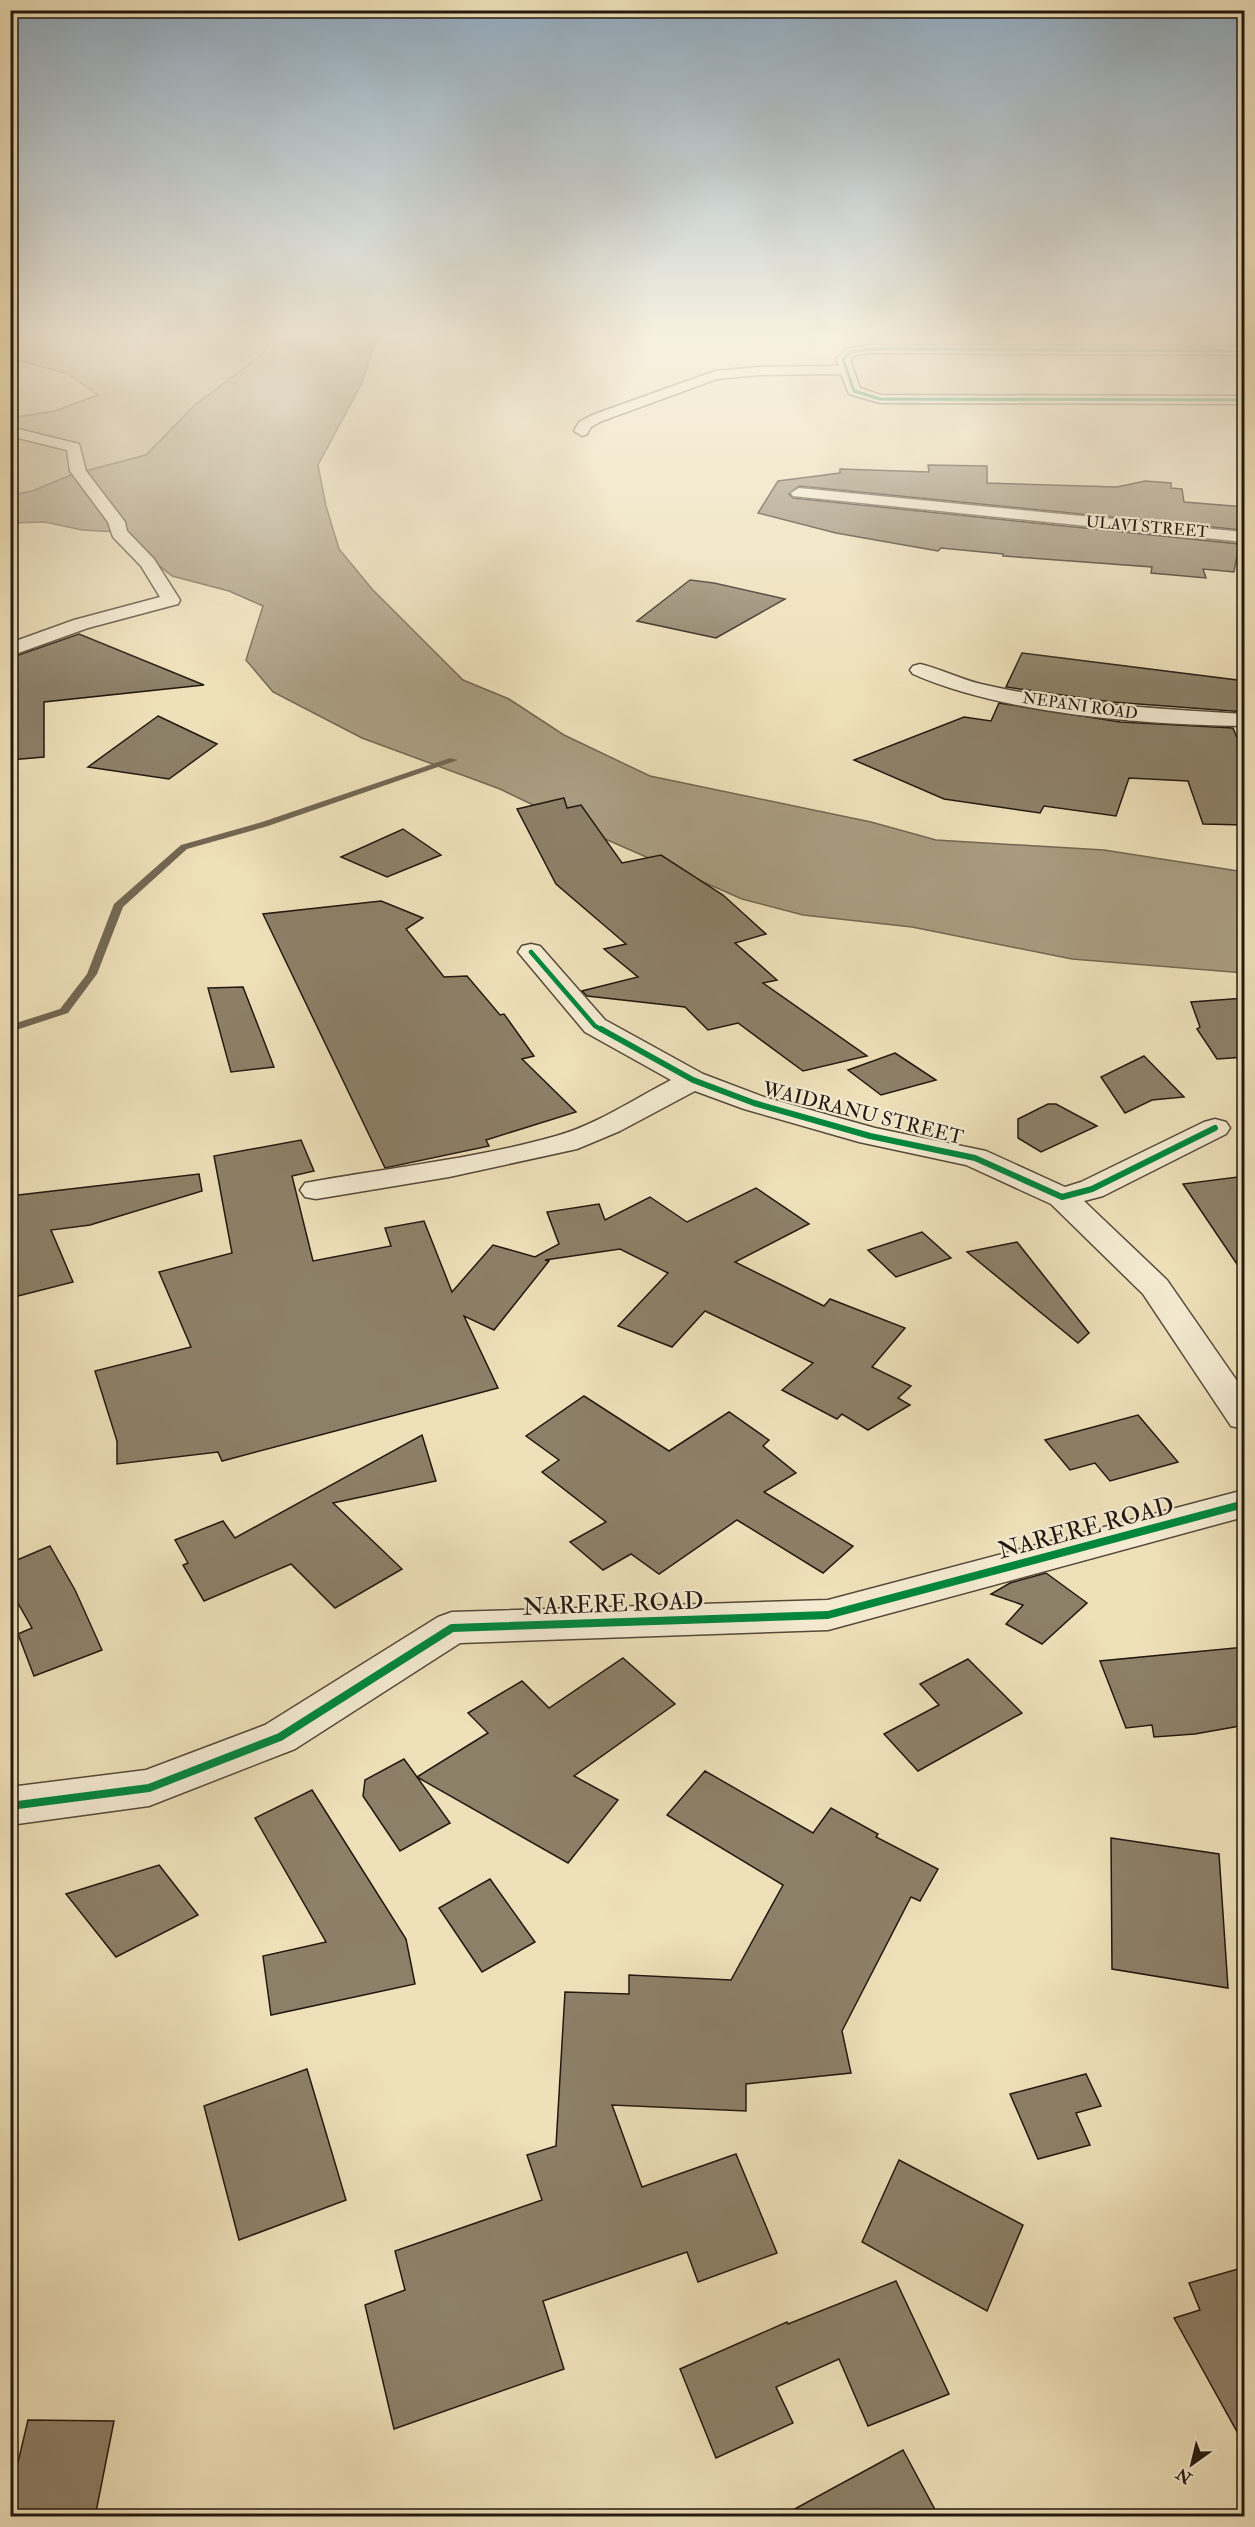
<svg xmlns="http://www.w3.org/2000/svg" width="1255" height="2527" viewBox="0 0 1255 2527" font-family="'IM FELL Double Pica',serif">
<rect width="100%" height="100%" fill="#eee0b9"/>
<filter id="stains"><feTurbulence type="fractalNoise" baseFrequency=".00333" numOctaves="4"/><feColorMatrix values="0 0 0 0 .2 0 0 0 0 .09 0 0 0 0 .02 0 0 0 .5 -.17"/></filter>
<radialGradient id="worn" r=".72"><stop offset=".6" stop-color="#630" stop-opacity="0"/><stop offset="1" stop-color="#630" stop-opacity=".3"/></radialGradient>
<polygon fill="#cbbe9c" stroke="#776b56" stroke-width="1.5" points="85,334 273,334 263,354 195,405 146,455 71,475 33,491 11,495 11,418 55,411 98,395 68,374 11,358 11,336"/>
<polygon fill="#a99c80" stroke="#736753" stroke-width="1.5" points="273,334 382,334 375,344 361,385 318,465 326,506 339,549 372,589 463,680 509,699 564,735 650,776 871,822 936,840 1104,850 1244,872 1244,973 1072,959 912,927 803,915 742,899 587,831 500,789 362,738 273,692 246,660 263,606 229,591 172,576 118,532 82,530 45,522 11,523 10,496 33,491 71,475 146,455 195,405 263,354"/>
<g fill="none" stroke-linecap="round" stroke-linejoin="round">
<polygon fill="#736753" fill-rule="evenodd" points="450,758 458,760 268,826 187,849 123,907 97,974 68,1013 10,1032 10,1025 60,1009 87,974 114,904 181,845 262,822"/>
</g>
<g fill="#8d8068" stroke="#231810" stroke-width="1.5">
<polygon points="928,465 987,466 987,483 1117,487 1145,481 1171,483 1171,488 1182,489 1184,502 1245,507 1245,514 1242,530 799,486 789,494 793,498 1239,544 1234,572 1203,569 1206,578 1151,573 1152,567 1003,556 1003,554 941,548 938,551 836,533 758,513 778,481 840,473 840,469 929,472"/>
<polygon points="690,580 714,583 785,599 716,638 637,621"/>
<polygon points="79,634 204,685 44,702 44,757 10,760 10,658"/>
<polygon points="1022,653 1245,681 1245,712 1112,702 1006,687"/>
<polygon points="999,703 1120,722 1233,728 1245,757 1245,825 1203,824 1188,781 1129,778 1116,816 1044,806 1040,813 944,799 854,760 964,717 991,721"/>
<polygon points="158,716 217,744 169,779 88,767"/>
<polygon points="564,798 567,808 581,805 622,863 661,855 723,895 766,934 735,943 777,980 763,983 867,1056 803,1071 738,1023 708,1030 685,1007 587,996 582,991 638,977 604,949 626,944 556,884 517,809"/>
<polygon points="403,829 441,855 387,877 341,857"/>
<polygon points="381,901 423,918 406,929 444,977 467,976 500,1015 504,1014 534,1056 522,1059 576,1112 486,1140 489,1146 385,1168 263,914"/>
<polygon points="243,987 274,1067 231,1072 208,988"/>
<polygon points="1245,998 1245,1057 1217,1059 1197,1029 1200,1027 1191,1002"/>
<polygon points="895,1053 936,1080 881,1095 848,1070"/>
<polygon points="1144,1056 1184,1097 1152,1100 1125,1113 1101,1077"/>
<polygon points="1048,1104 1056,1104 1097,1126 1041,1152 1018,1138 1018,1119"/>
<polygon points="301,1140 314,1171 292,1176 313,1261 391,1246 385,1228 424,1221 452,1292 493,1245 535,1257 559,1244 547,1212 599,1204 605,1220 650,1197 687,1222 756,1188 809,1224 735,1262 824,1306 830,1299 905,1328 872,1367 911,1386 898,1398 910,1405 868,1430 842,1414 837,1419 782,1390 813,1363 705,1311 672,1347 618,1326 668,1273 620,1249 545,1260 549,1261 494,1330 464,1316 498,1388 222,1461 218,1452 117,1464 117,1441 95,1371 191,1347 159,1272 232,1253 214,1156"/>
<polygon points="199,1174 202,1191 90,1225 51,1230 73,1282 10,1298 10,1196"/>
<polygon points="1245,1176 1245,1276 1183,1184"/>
<polygon points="922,1232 951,1258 896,1277 868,1250"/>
<polygon points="1017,1242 1089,1333 1078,1343 967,1252"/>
<polygon points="584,1396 669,1451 729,1412 769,1440 763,1446 796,1473 764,1492 853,1546 823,1573 737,1520 659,1574 631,1554 603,1570 570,1542 606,1522 542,1472 559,1460 526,1436"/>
<polygon points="1138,1415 1178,1462 1110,1481 1095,1463 1070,1470 1045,1440"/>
<polygon points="422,1435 436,1481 333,1503 402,1569 335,1608 291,1564 204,1601 183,1565 188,1563 175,1540 223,1521 235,1538"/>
<polygon points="50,1546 75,1590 102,1650 34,1676 18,1634 32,1628 10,1589 10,1563"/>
<polygon points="1046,1573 1087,1603 1042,1644 1006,1624 1023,1605 991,1594 1010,1583"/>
<polygon points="1245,1647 1245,1725 1195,1734 1154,1737 1152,1725 1126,1728 1100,1661"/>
<polygon points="623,1658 675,1704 574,1776 618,1800 568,1863 417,1777 450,1823 400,1851 363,1796 365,1780 404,1759 417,1777 488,1733 468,1713 522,1681 549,1708"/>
<polygon points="968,1659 1022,1713 918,1771 884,1734 939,1705 920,1684"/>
<polygon points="705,1771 813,1833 831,1808 878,1834 876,1837 938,1869 920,1901 911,1897 842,2031 851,2073 746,2084 746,2111 612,2105 642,2187 736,2154 777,2253 698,2282 687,2252 543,2301 564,2369 394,2429 365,2305 405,2290 395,2251 542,2200 527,2155 556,2146 565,1992 629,1994 629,1975 731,1980 783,1885 667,1815"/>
<polygon points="312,1790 406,1939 415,1984 271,2015 263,1956 326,1942 255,1818"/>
<polygon points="1111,1838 1219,1854 1228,1988 1112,1969"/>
<polygon points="159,1865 198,1915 116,1957 66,1894"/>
<polygon points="490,1879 535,1942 482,1972 439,1908"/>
<polygon points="307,2069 346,2200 239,2240 204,2106"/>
<polygon points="1086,2074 1101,2106 1076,2113 1090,2145 1038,2159 1010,2094"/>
<polygon points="899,2160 1023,2225 987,2311 862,2242"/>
<polygon points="1245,2267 1245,2446 1174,2318 1200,2310 1189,2283"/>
<polygon points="896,2281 949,2394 868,2426 839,2359 776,2387 793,2423 716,2458 680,2369 787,2322 788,2324"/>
<polygon points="28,2420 114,2421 95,2517 10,2517 10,2496"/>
<polygon points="903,2450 939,2517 780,2517"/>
</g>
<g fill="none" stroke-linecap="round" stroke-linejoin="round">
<g stroke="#564a3a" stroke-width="3">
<g id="minor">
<polygon points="871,345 1244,347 1244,355 871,353 855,355 850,360 860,388 881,395 1244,396 1244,404 880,403 849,394 841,374 759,375 717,379 602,421 591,427 587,434 582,436 574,431 579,422 592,415 715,371 759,367 839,366 836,359 846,349"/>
<polygon points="10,427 79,444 86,471 125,522 127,531 154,559 180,600 178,604 88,628 10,656 10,643 74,620 160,597 141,566 113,537 108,522 70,471 67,450 10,436"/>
<polygon points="799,488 1244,532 1244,542 793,496 791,493"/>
<path d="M920,664C941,669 960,679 981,684C1067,704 1156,709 1244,714V726C1146,725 1003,714 913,674L910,670L913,666Z"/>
<path d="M531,944L540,946L605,1020L703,1074L764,1097L875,1128L986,1151L1065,1187L1081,1182L1204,1122L1215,1119L1226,1122L1230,1128L1226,1134L1103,1196L1084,1201L1167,1280L1244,1391V1429L1231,1426L1143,1294L1051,1204L966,1165L859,1142L744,1109L695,1091L620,1131L577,1149L449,1177L316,1199L305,1197L300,1190L305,1183L316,1181C396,1167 478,1158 556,1136C596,1125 634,1099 671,1080L585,1032L518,952L522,946Z"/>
<polygon points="1244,1490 1244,1517 828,1630 460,1643 295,1749 149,1806 10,1825 10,1787 146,1770 265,1725 438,1617 452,1612 828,1600"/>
</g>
</g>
<use href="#minor" fill="#f4ebd2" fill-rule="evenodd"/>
<g stroke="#f4ebd2" stroke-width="4.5">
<polyline id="cycleway-far3" points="1244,351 871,349 851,352 843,359 854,391 880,399 1244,400"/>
</g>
<g stroke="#f4ebd2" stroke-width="8">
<polyline id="cycleway-far2" points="531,952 595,1026 604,1031"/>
</g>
<g stroke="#f4ebd2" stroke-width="10">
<polyline id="cycleway-far1" points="601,1029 693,1080 754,1103 870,1136 975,1158 1062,1197 1092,1189 1215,1128"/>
</g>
<g stroke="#f4ebd2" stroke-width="11">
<polyline id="cycleway" points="10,1806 149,1788 280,1737 452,1628 828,1615 1244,1504"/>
</g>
<use href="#cycleway-far3" stroke="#00873e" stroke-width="3"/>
<use href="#cycleway-far2" stroke="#00873e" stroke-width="4.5"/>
<use href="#cycleway-far1" stroke="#00873e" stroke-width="6"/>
<use href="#cycleway" stroke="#00873e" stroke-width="8"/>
</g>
<linearGradient id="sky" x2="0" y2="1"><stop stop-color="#8faabe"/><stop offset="0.49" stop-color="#f7f1e0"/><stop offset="1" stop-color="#f7f1e0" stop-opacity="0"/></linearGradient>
<rect width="1255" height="687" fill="url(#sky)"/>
<g text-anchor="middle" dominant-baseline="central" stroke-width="4.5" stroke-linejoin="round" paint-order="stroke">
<g font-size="16" fill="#231810" stroke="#f4ebd2">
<text transform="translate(1147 527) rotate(5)">ULAVI STREET</text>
<text transform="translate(1080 706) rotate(8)">NEPANI ROAD</text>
</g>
<g font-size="20" fill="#231810" stroke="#f4ebd2">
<text transform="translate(863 1113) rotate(14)">WAIDRANU STREET</text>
</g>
<g font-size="24" fill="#231810" stroke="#f4ebd2">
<text transform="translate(1086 1528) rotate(-15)">NARERE ROAD</text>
<text transform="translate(613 1604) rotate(-2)">NARERE ROAD</text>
</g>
</g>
<rect width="1255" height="2527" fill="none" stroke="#eee0b9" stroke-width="36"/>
<rect x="12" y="12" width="1231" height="2503" fill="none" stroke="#231810" stroke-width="3"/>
<rect x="18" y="18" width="1219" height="2491" fill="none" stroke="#231810" stroke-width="1.5"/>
<g transform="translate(1192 2464) rotate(214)" stroke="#f4ebd2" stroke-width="4.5" paint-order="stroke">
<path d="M0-4.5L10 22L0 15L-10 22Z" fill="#231810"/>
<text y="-9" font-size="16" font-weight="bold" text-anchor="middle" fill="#231810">N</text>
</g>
<rect width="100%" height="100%" filter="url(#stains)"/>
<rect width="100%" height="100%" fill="url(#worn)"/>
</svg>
